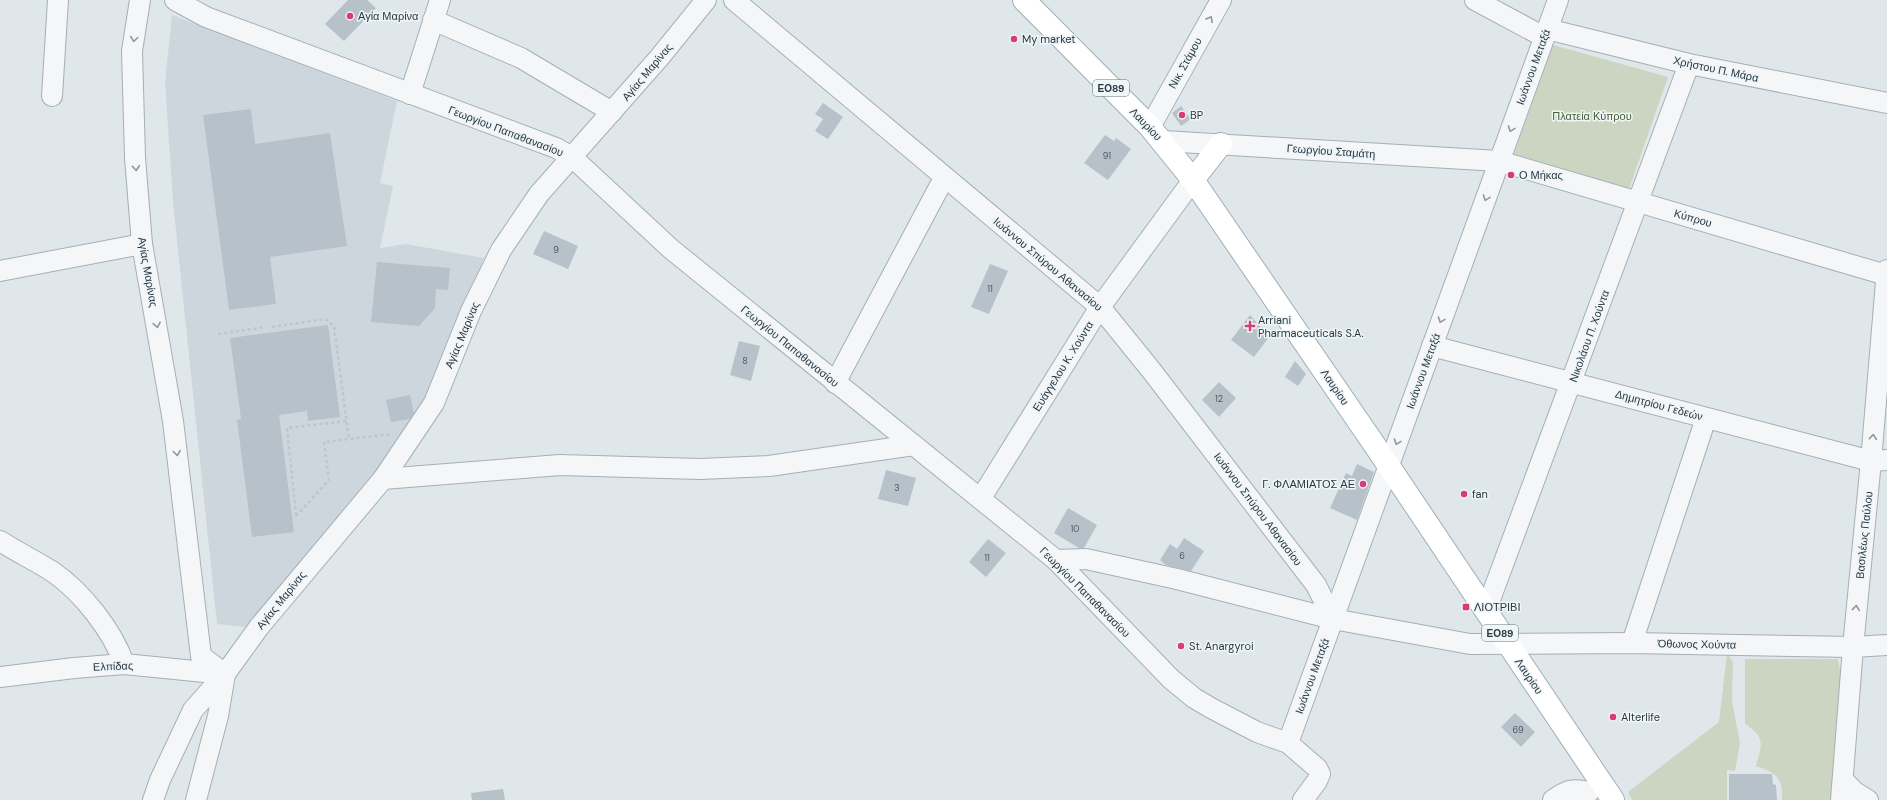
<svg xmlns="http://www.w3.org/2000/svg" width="1887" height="800" viewBox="0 0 1887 800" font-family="'DM Sans',sans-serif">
<rect width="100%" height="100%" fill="#e0e7eb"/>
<polygon fill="#ced6dd" points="172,15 397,101 380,183 393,186 380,248 406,244 484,258 428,400 372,478 246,627 217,624 173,202 165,82"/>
<g fill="#cbd5c1">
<polygon points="1553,45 1668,77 1629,189 1514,154"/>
<polygon points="1727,654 1733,662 1732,701 1740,743 1735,771 1727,770 1727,800 1632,800 1628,792 1719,722"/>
<path d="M1745,659H1838L1842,682L1836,800H1782C1783,778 1777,773 1756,766C1762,744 1766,738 1745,724Z"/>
</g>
<g fill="#b7c1c9">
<polygon points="348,0 367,0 376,8 344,41 325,24"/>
<polygon points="823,103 843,117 828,139 815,131 823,119 815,114"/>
<polygon points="1181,106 1191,119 1181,126 1172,113"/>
<polygon points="251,109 255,144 330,133 347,246 270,257 276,304 229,310 203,115"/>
<polygon points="1105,135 1114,141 1116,138 1131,149 1108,180 1084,163"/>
<polygon points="544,231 578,246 568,269 533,254"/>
<polygon points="377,262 450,268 448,290 436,289 435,308 419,326 371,322"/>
<polygon points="990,264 1008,271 989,314 971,307"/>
<polygon points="1250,315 1269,337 1254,357 1231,340"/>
<polygon points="328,325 340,417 308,421 307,411 279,415 294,532 252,537 237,420 241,419 230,338"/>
<polygon points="739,341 760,346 751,381 730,375"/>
<polygon points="1295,361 1306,374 1298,386 1285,377"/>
<polygon points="1219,382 1236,398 1219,417 1202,400"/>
<polygon points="410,395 414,413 410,419 391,422 386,400"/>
<polygon points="1357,464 1374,472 1357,520 1330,508 1346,473 1352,476"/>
<polygon points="886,470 916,478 908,506 878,499"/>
<polygon points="1068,508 1097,525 1084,548 1079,548 1054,533"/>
<polygon points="1184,538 1204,551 1191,571 1166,565 1160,560 1170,544 1177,549"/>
<polygon points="988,539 1006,553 986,577 969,562"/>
<polygon points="1515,713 1535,732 1521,747 1501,727"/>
<polygon points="1729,774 1772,774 1773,784 1776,785 1777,800 1729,800"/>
<polygon points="503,789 505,800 472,800 471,793"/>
</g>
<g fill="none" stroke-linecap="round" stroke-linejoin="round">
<g stroke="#a5afb6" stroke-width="22">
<g id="minor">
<polyline points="140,0 132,51 135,158 142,244 173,421 201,656 225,674"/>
<polyline points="175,0 206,17 556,148 572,157 671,249 1056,560 1171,679 1194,698 1211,708 1257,732 1288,743 1317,768 1320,774 1317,781 1303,800"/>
<polyline points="734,0 1100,307 1151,370 1316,585 1333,619"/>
<polyline points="1475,0 1544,37"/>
<polyline points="433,20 521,58 612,112"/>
<polyline points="1547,29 1689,64 1887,103"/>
<polyline points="410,94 440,0"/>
<polyline points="52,96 58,0"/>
<polyline points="1150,127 1221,0"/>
<polyline points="1163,141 1499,161 1886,275"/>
<polyline points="0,271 142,244"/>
<polyline points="1432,346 1871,461 1887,460"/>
<polyline points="835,383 944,178"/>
<polyline points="383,479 560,465 700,469 769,466 914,445"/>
<polyline points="981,498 1100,307 1193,180"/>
<path d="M0,541C17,552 36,561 53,572C82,592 113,631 124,664"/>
<polyline points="1056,560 1086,559 1177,579 1333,619 1470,644 1632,643 1853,647 1887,645"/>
<polyline points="1481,603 1491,597 1689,64"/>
<polyline points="1632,643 1706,418"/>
<polyline points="0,677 74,668 124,664 225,674"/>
<polyline points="1288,743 1558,0"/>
<polyline points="1843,780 1855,792 1868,800"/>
<polyline points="153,800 160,780 193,710 225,674 259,627 383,479 434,403 471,311 501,250 539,194 659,58 706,0"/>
<polyline points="196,800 218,716 225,674"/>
<path d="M1553,800C1567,790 1573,788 1589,792"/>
<polyline points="1841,800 1853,647 1871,461 1887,270"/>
</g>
</g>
<g stroke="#9faeb7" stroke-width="24">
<g id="major">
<polyline points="1024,0 1150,127 1193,180 1378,450 1613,800"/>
<polyline points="1193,180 1221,144"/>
</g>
</g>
<g stroke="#bfc5c9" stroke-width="2.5" stroke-dasharray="3 3" stroke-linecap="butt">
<polyline points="272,327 325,319 334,326 349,439"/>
<polyline points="218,334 266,327"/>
<polyline points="296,515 287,428 347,421"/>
<polyline points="296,516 329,480 324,442 392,434"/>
</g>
<use href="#minor" stroke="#f4f6f8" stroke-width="20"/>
<use href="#major" stroke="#fff" stroke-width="22"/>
</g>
<defs><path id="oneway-chevron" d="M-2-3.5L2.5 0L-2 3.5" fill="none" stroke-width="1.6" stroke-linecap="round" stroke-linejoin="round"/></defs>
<g stroke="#8e979e">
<use href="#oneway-chevron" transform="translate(1210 19) rotate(-61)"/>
<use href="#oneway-chevron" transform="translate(134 39) rotate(98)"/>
<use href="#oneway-chevron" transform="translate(1511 129) rotate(110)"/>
<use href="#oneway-chevron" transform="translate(136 168) rotate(85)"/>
<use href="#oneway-chevron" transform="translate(1486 198) rotate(110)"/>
<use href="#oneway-chevron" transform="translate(1441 320) rotate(110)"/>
<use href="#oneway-chevron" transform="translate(157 325) rotate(80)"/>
<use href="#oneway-chevron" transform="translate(1873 437) rotate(-86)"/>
<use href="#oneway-chevron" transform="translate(1397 442) rotate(110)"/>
<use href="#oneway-chevron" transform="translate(177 453) rotate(83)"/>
<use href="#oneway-chevron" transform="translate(1856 608) rotate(-84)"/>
</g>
<g fill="#da3b77" stroke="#f0f5f8" stroke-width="1.5">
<circle cx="350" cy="16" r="4"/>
<circle cx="1014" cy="39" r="4"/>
<circle cx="1182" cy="115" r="4"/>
<circle cx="1511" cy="175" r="4"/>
<path d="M1248 320h4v4h4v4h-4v4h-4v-4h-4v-4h4z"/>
<circle cx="1363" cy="484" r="4"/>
<circle cx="1464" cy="494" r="4"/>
<rect x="1462" y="603" width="8" height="8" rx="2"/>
<circle cx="1181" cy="646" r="4"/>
<circle cx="1613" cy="717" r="4"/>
</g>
<g text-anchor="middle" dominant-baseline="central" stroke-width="3" stroke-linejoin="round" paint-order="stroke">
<g font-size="9" fill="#4b5a65">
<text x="1107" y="156">91</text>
<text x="556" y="250">9</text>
<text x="990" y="289">11</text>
<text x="745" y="361">8</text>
<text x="1219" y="399">12</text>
<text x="897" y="488">3</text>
<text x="1075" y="529">10</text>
<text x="1182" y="556">6</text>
<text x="987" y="558">11</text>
<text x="1518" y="730">69</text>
</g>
<g fill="#f0f5f8" stroke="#63717a" stroke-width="1">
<rect x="1093" y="80" width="36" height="16" rx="3"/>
<rect x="1482" y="625" width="36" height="16" rx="3"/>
</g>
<g font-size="10" font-weight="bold" fill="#273844">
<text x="1111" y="88">ΕΟ89</text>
<text x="1500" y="633">ΕΟ89</text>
</g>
<g font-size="11" fill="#273844" stroke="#f0f5f8" text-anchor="start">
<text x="358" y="16">Αγία Μαρίνα</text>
<text x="1022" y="39">My market</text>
<text x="1190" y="115">BP</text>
<text x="1519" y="175">Ο Μήκας</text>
<text x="1258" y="320">Arriani<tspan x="1258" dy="13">Pharmaceuticals S.A.</tspan></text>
<text x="1355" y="484" text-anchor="end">Γ. ΦΛΑΜΙΑΤΟΣ ΑΕ</text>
<text x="1472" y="494">fan</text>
<text x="1474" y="607">ΛΙΟΤΡΙΒΙ</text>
<text x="1189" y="646">St. Anargyroi</text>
<text x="1621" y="717">Alterlife</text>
</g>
<g font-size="11" fill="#273844" stroke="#f0f5f8">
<text transform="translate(1185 63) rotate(-61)">Νικ. Στάμου</text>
<text transform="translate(1533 67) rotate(-70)">Ιωάννου Μεταξά</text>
<text transform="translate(1716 69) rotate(12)">Χρήστου Π. Μάρα</text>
<text transform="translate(647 72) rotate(-50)">Αγίας Μαρίνας</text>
<text transform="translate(1146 124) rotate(46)">Λαυρίου</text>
<text transform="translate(506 131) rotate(21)">Γεωργίου Παπαθανασίου</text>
<text transform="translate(1331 151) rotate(4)">Γεωργίου Σταμάτη</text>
<text transform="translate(1693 218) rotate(16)">Κύπρου</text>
<text transform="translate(1048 264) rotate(40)">Ιωάννου Σπύρου Αθανασίου</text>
<text transform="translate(148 272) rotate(80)">Αγίας Μαρίνας</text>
<text transform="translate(462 335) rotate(-67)">Αγίας Μαρίνας</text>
<text transform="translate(1589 336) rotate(-70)">Νικολάου Π. Χούντα</text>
<text transform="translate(790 346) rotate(39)">Γεωργίου Παπαθανασίου</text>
<text transform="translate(1063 366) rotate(-58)">Ευάγγελου Κ. Χούντα</text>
<text transform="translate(1423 371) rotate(-70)">Ιωάννου Μεταξά</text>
<text transform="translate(1335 387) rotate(56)">Λαυρίου</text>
<text transform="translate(1659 405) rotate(15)">Δημητρίου Γεδεών</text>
<text transform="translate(1258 509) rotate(53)">Ιωάννου Σπύρου Αθανασίου</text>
<text transform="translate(1864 535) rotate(-84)">Βασιλέως Παύλου</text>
<text transform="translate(1085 592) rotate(45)">Γεωργίου Παπαθανασίου</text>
<text transform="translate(281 600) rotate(-51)">Αγίας Μαρίνας</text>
<text transform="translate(1697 644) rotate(1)">Όθωνος Χούντα</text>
<text transform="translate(113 666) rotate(-2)">Ελπίδας</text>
<text transform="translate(1312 676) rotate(-70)">Ιωάννου Μεταξά</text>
<text transform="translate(1529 676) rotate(56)">Λαυρίου</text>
</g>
<g font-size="11" fill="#466133" stroke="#f0f5f8">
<text x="1592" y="116">Πλατεία Κύπρου</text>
</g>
</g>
</svg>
